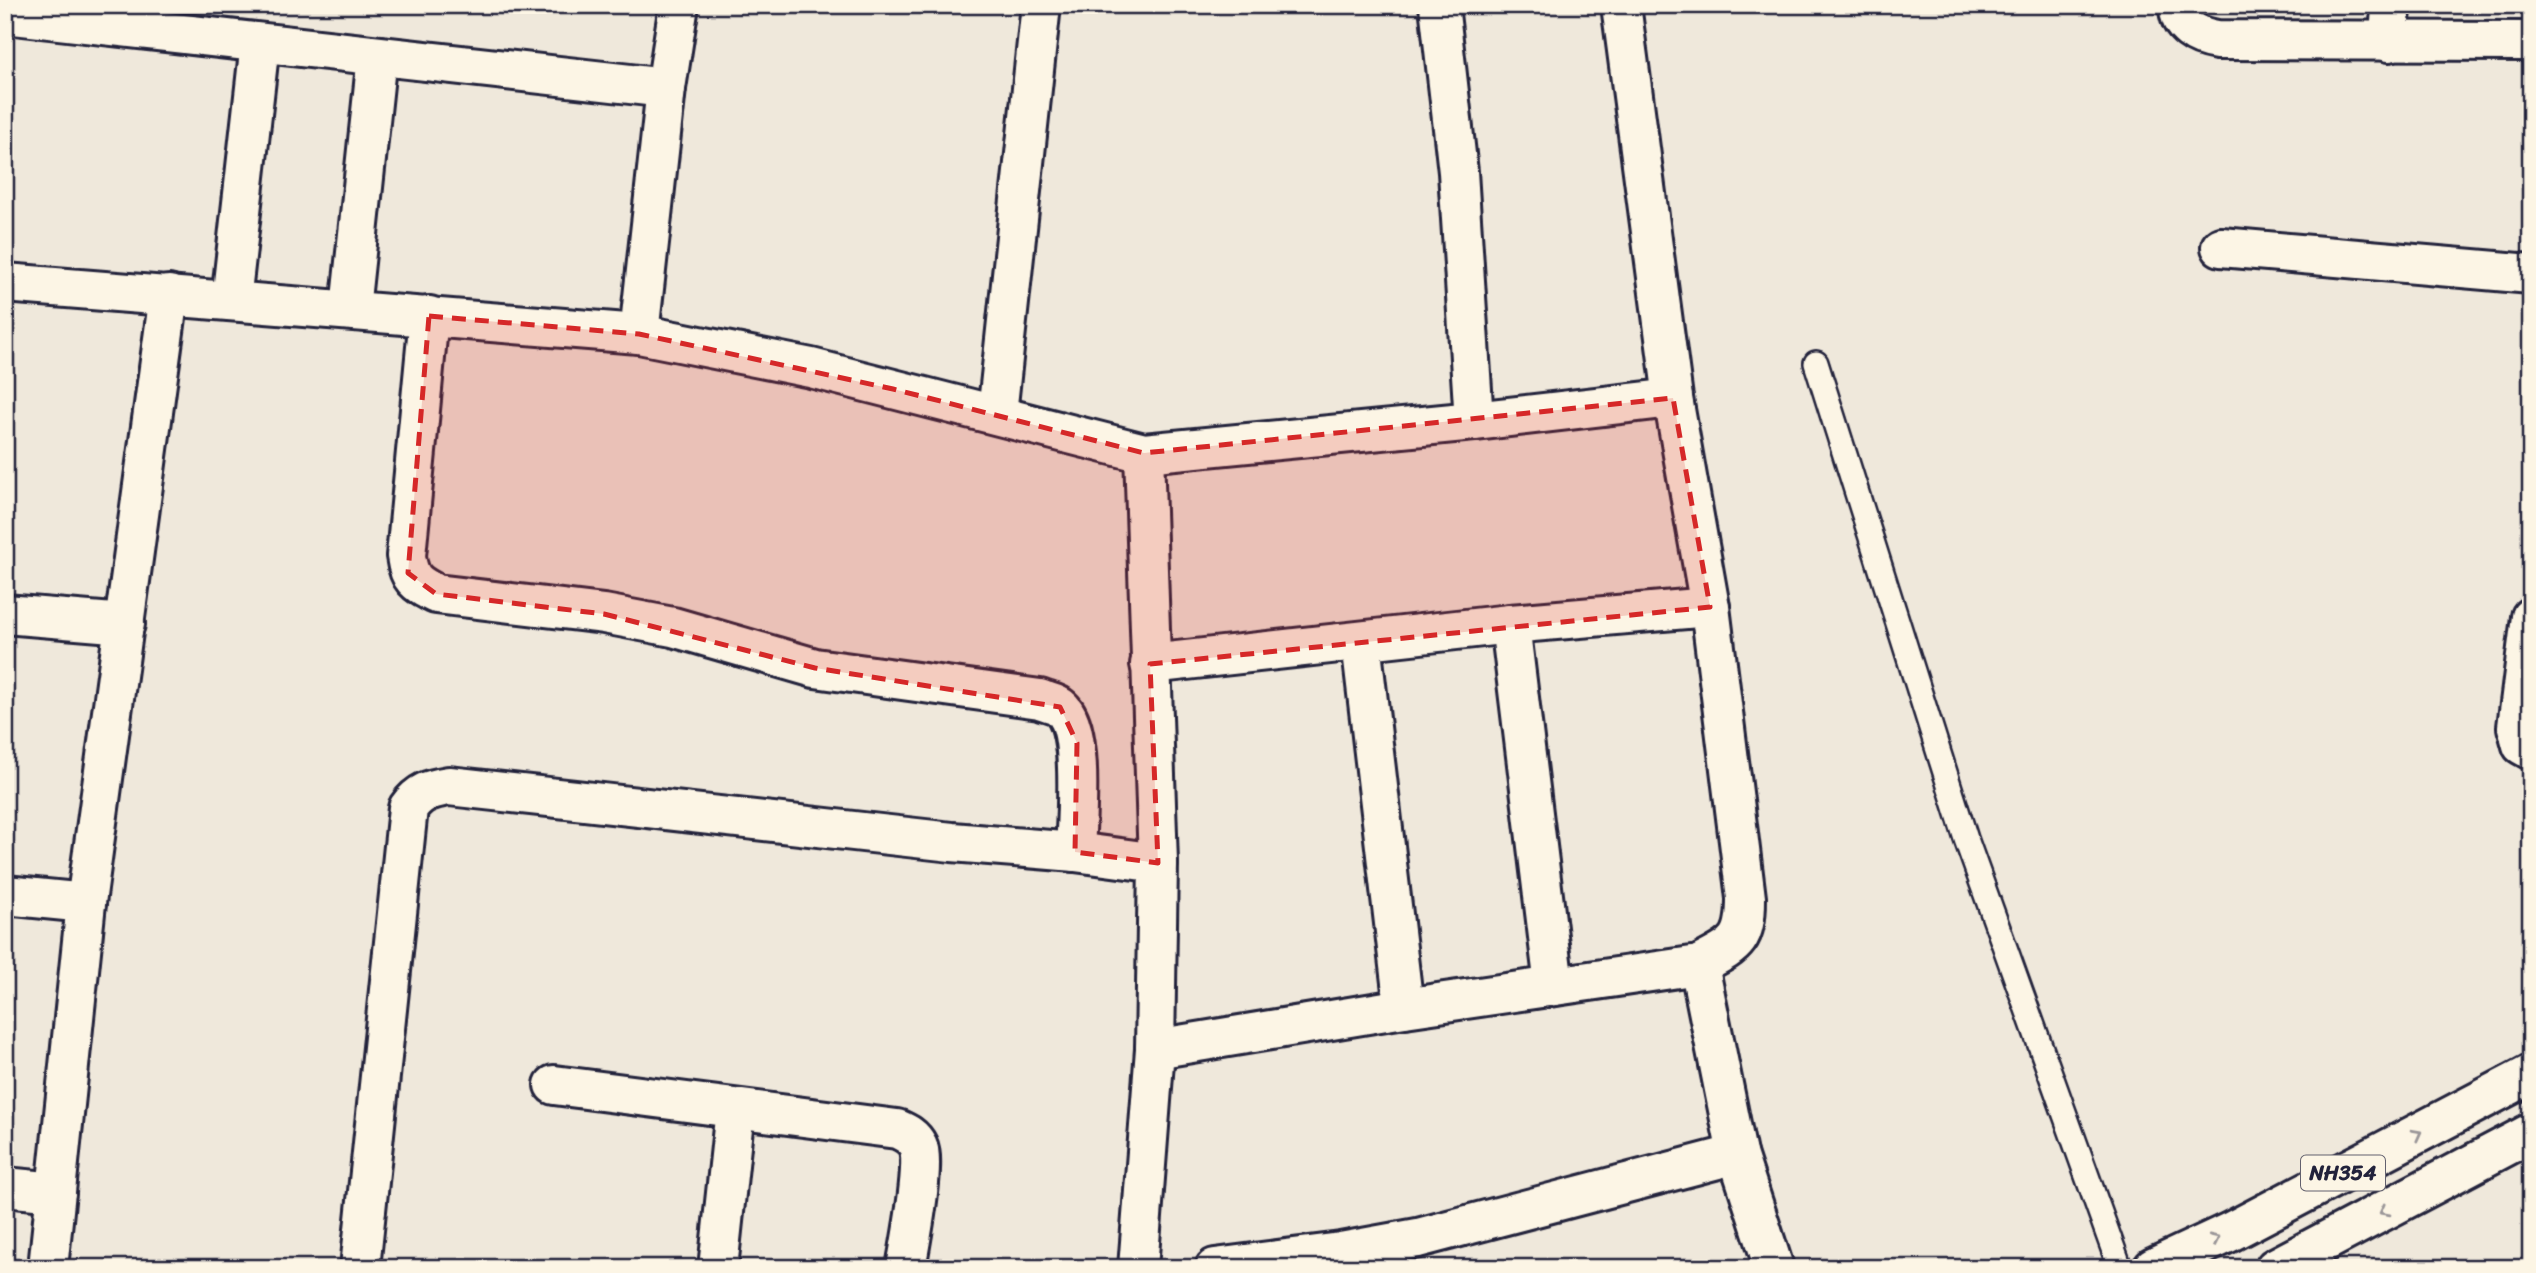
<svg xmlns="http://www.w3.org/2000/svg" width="2536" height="1273" viewBox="0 0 2536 1273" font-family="Sriracha,sans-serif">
<rect width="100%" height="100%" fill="#efe8db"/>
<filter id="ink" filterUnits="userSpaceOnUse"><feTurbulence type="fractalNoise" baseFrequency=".0143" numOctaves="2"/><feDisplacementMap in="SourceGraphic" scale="14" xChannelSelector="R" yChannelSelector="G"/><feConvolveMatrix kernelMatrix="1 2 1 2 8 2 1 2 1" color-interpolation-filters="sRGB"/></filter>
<g filter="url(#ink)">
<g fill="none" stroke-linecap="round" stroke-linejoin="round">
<g stroke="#22223b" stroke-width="28">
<polyline id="service" points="1816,363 1966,839 2120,1268"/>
</g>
<g stroke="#22223b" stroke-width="44">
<g id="minor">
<polyline points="1439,5 1458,172 1474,421"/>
<path d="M2179,5C2178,27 2198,37 2217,40L2531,41"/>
<polyline points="5,14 666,88"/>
<polyline points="2389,42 2391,5"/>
<polyline points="2221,247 2531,274"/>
<polyline points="5,283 639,334 811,368 1144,453 1474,421 1673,398"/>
<polyline points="231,301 260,43"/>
<polyline points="350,309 377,56"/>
<path d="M429,316L406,556C409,579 415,583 436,594L604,614L673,627L815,668L1040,699C1046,702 1056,703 1060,707C1085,726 1076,821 1075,852"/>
<polyline points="639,334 666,88 679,5"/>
<polyline points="997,414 1041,5"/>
<polyline points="5,614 125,624"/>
<polyline points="2531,617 2517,727 2522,745 2531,750"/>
<polyline points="1510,624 1554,986"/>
<polyline points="1361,642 1404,1008"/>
<polyline points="1150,664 1510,624 1710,607"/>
<polyline points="5,895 86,903"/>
<polyline points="1699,965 1737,1154 1774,1268"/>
<path d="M1155,1049L1404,1008L1699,965C1736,945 1746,943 1746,898L1710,607L1673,398L1621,5"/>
<path d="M554,1085L897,1129C906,1133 913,1136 918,1146C926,1162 910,1245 906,1268"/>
<polyline points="5,1187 56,1192"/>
<polyline points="48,1268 86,903 169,295"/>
<path d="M360,1268L408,808C419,792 430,789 449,786L952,842L1075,852L1158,863"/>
<polyline points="718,1268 735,1109"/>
<polyline points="1138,1268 1155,1049 1158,863 1144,453"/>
<polyline points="1215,1268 1341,1252 1418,1238 1737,1154"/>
</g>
</g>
<g stroke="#22223b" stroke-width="44">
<g id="trunk">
<polyline points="2153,1268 2230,1232 2531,1074"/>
<polyline points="2275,1268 2531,1133"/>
</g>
</g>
<use href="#service" stroke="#fcf5e5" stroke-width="23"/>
<use href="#minor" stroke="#fcf5e5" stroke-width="38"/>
<use href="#trunk" stroke="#fcf5e5" stroke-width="38"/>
</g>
<defs><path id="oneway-chevron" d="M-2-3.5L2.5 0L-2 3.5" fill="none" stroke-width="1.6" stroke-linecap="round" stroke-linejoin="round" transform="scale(1.75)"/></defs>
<g stroke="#9a9698">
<use href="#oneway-chevron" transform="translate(2417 1134) rotate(-28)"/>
<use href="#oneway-chevron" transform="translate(2384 1211) rotate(152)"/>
<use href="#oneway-chevron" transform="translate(2215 1239) rotate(-25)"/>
</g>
</g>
<path fill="#d62828" fill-opacity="0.2" stroke="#d62828" stroke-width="5" stroke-dasharray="14 9" stroke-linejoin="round" d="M429,316L639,334L893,389L1144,453L1673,398L1710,607L1150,664L1158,863L1075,852L1077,743L1060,707L815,668L604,614L436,594L408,573Z"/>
<g text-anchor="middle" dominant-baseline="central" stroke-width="7" stroke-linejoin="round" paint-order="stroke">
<rect fill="#fcf5e5" stroke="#63616e" stroke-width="2" x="2301" y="1155.5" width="84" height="35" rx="5"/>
<g font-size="21" font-weight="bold" fill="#22223b">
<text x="2343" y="1173">NH354</text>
</g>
</g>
<rect width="2536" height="1273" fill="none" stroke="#fcf5e5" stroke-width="28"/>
<rect x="14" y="14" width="2508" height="1245" fill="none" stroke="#22223b" stroke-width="2.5" filter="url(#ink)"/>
</svg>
